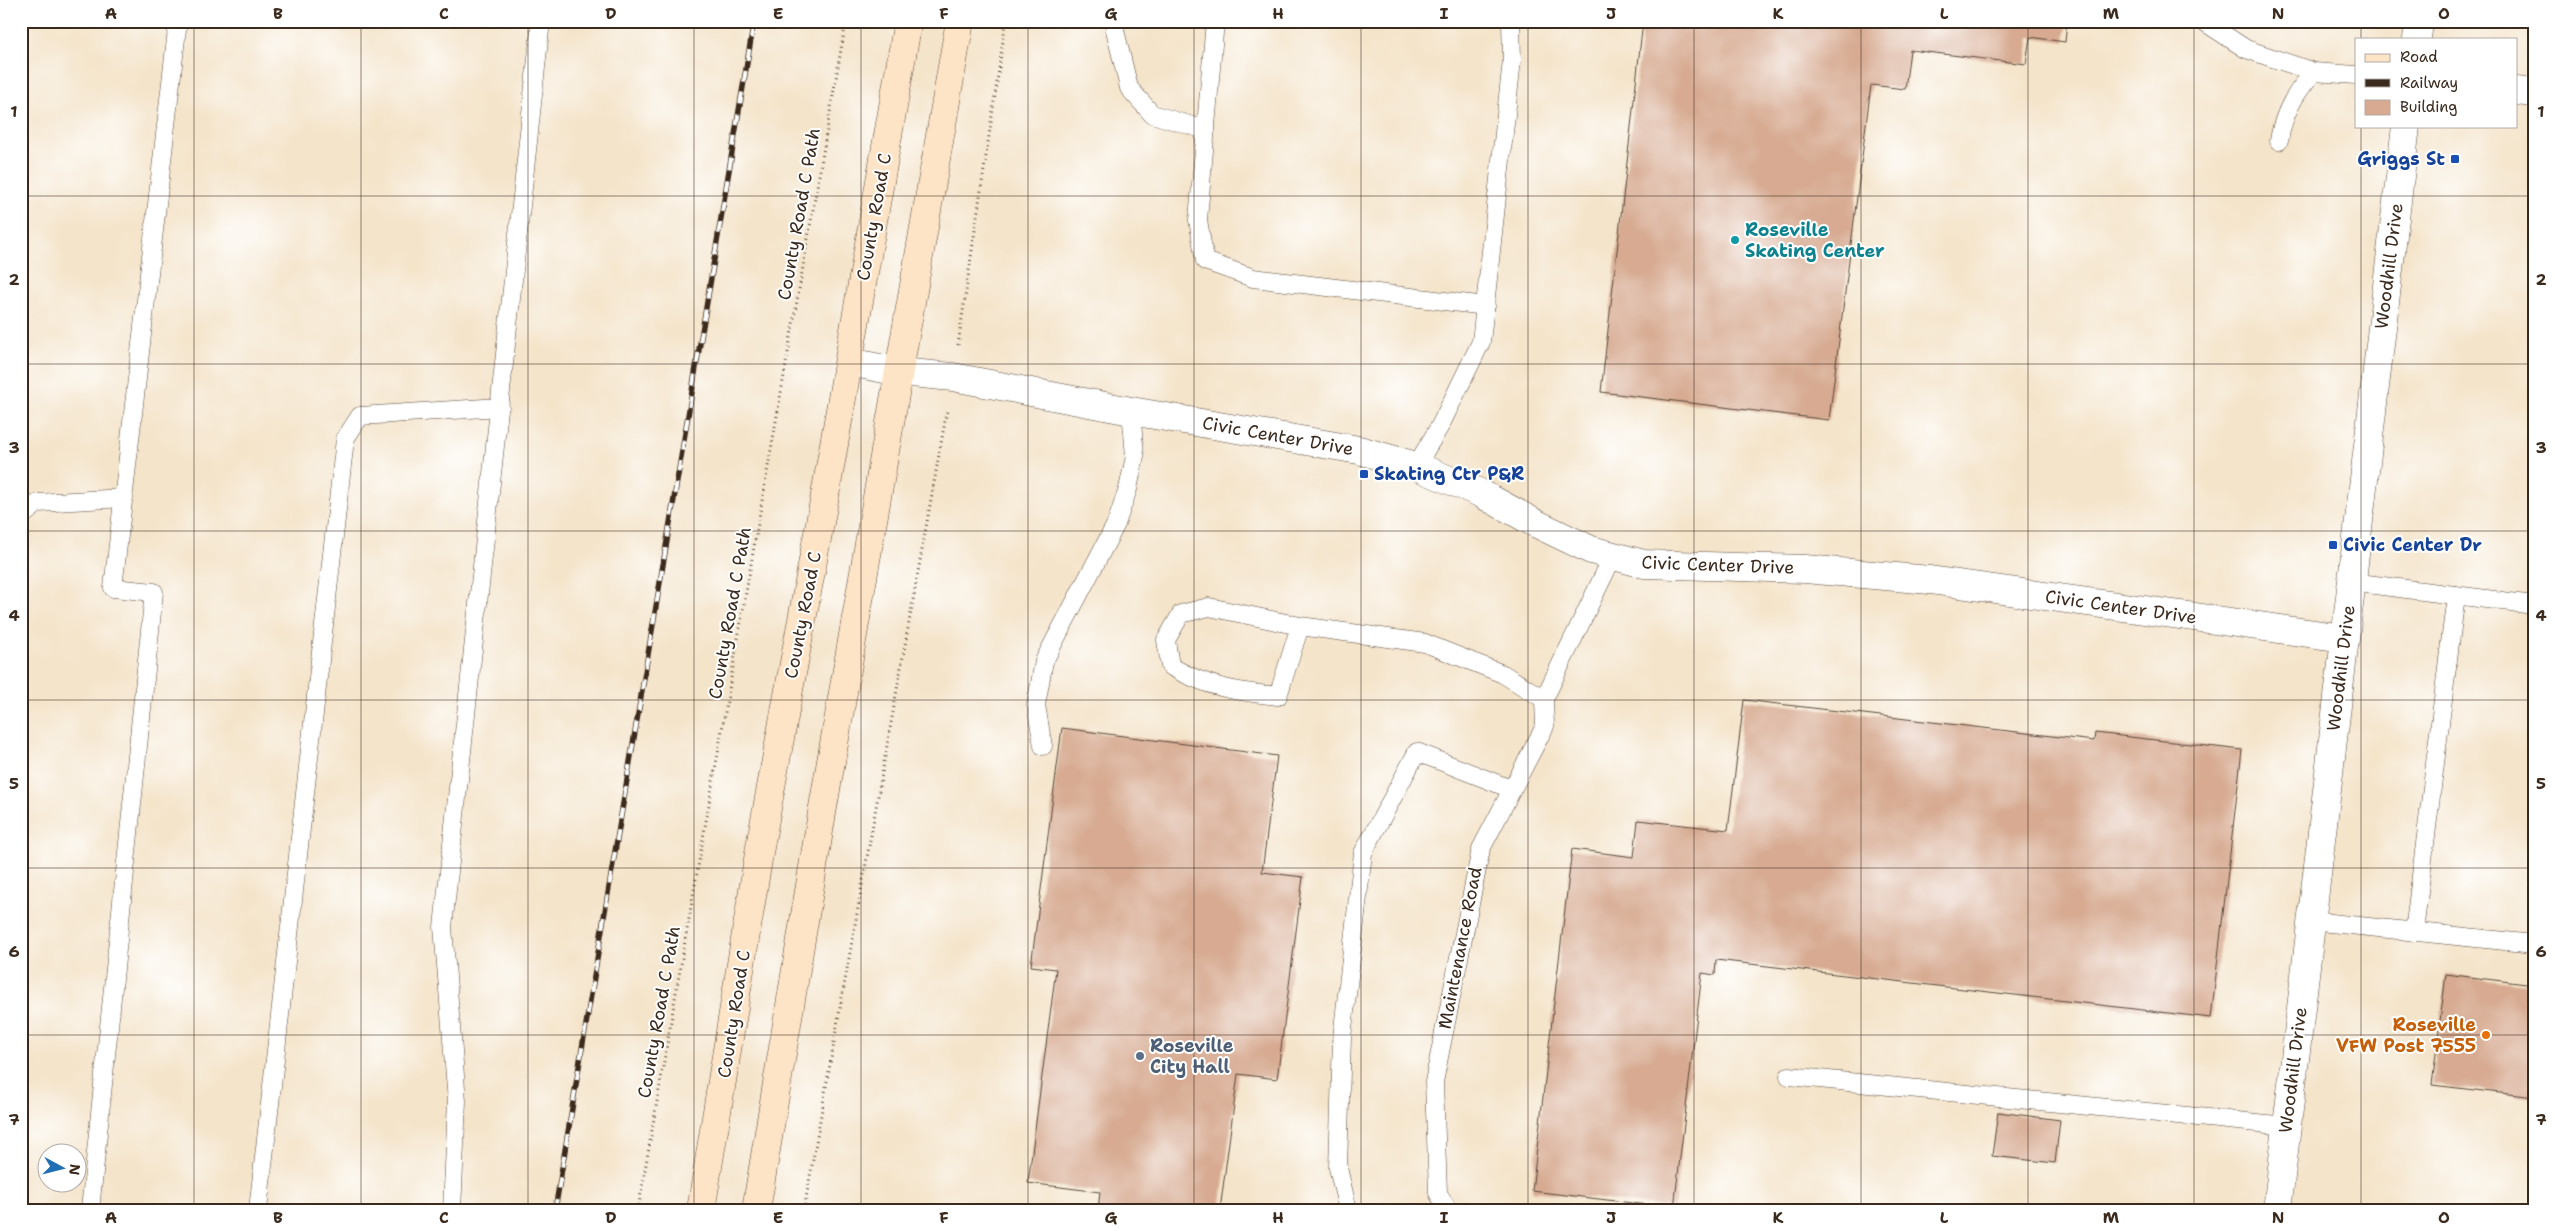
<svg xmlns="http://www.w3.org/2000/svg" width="2555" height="1231" viewBox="0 0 2555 1231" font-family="'Shantell Sans',sans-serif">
<rect width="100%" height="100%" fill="#fff"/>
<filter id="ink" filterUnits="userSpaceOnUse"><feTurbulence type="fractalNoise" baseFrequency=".02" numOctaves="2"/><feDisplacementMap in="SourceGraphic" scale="10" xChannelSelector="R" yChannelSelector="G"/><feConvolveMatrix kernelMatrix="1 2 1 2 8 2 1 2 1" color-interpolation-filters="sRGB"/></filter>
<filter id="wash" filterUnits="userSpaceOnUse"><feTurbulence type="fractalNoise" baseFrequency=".0096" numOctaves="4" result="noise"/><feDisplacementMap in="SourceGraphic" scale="20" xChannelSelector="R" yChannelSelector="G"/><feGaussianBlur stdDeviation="1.12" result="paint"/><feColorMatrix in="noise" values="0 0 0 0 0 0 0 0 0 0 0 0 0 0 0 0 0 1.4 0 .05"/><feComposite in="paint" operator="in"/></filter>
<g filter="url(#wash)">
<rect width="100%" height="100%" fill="#f4e4ca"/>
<g id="blocks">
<g fill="#d7aa91">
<polygon points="1643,21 2067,21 2065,42 2030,37 2026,64 1910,50 1905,89 1871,85 1829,420 1601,392"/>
<polygon points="1744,700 2094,741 2095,733 2242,750 2211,1018 1716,960 1715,975 1702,973 1674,1208 1532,1191 1572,849 1634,857 1638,820 1728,830"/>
<polygon points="1062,728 1277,756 1262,872 1303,877 1277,1079 1238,1074 1220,1210 1098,1210 1100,1192 1028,1183 1056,969 1031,966"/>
<polygon points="2446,974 2534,985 2534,1097 2432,1085"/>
<polygon points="1998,1112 2060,1120 2055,1163 1992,1156"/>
</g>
</g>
</g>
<g filter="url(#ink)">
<use href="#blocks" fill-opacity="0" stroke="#574638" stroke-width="1"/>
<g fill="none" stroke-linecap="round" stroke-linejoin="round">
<g stroke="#574638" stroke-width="19">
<g id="service">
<polyline points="1117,21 1115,30 1129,88 1152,114 1206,130"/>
<polyline points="1215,21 1198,220 1205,261 1253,278 1486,306"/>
<polyline points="2203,21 2246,49 2314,72"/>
<path d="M2279,141C2283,113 2295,92 2314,72L2356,75"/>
<polyline points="1416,466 1440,426 1481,342 1512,60 1511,21"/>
<polyline points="21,517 38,503 124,498"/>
<polyline points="2351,582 2534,605"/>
<path d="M1300,626L1278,696C1237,692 1206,687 1170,666L1166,640L1181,614L1209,607L1300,626L1425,643L1503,674L1544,699"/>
<polyline points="1043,746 1036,705 1044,661 1116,524 1128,489 1135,456 1131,411"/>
<polyline points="2311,921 2534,944"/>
<polyline points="2414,932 2456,595"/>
<polyline points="1789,1076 2287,1126"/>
<polyline points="90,1210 154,592 113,588 178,21"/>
<polyline points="258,1210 345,439 360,416 500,407"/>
<polyline points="452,1210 457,1101 443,927 541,21"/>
<polyline points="1348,1210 1338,1168 1342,1038 1363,853 1417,752 1511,789"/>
<polyline points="1448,1210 1438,1193 1434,1082 1481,849 1545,726 1544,699 1613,556"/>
</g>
</g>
<g stroke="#574638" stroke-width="29">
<g id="minor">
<polyline points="2516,91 2534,93"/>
<polyline points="849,362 900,372 953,377 1131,411 1359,450 1416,466 1480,493 1535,523 1591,550 1644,564 1805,569 1930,580 2344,638"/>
</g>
</g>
<g stroke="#574638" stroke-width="29">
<g id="tertiary">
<polyline points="2417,39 2419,21"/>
<polyline points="2277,1210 2406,126"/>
</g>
</g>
<g stroke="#574638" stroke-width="29">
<g id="secondary">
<polyline points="701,1210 761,841 826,490 908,21"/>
<polyline points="756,1210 822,813 960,21"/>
</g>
</g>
<g stroke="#574638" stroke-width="3" stroke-dasharray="1 4" stroke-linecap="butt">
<polyline points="958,345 1006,21"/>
<polyline points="638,1210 846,21"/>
<polyline points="804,1210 947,410"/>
</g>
<use href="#service" stroke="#fff" stroke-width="18"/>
<use href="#minor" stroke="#fff" stroke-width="28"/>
<use href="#tertiary" stroke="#fff" stroke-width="28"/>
<use href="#secondary" stroke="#fee4c6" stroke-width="28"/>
<g stroke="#3b2a1e" stroke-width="5.5">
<polyline id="rail" points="555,1210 754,21"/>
</g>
<use href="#rail" stroke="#fff" stroke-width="4" stroke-dasharray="11" stroke-linecap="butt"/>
</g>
</g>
<path fill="none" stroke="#3b2a1e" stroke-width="1" stroke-opacity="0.55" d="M194,21V1210M361,21V1210M528,21V1210M694,21V1210M861,21V1210M1028,21V1210M1194,21V1210M1361,21V1210M1528,21V1210M1694,21V1210M1861,21V1210M2028,21V1210M2194,21V1210M2361,21V39M2361,126V1210M21,196H2534M21,364H2534M21,531H2534M21,700H2534M21,868H2534M21,1035H2534"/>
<g fill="#1a4fb4" stroke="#fff" stroke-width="2">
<rect x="2450" y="154" width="10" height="10" rx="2.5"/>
<rect x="1359" y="469" width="10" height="10" rx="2.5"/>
<rect x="2328" y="540" width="10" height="10" rx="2.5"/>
</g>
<circle fill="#0f9aa8" stroke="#fff" stroke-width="2" cx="1735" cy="240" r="5"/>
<circle fill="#e8710a" stroke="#fff" stroke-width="2" cx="2486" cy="1035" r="5"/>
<circle fill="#5c6f8a" stroke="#fff" stroke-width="2" cx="1140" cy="1056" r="5"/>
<g text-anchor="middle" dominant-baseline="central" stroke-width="4" stroke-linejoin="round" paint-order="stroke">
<g font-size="18" font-weight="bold" fill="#164399" stroke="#fff" text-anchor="start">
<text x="2445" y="159" text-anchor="end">Griggs St</text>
<text x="1374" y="474">Skating Ctr P&amp;R</text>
<text x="2343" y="545">Civic Center Dr</text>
</g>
<g font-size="18" fill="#3b2a1e" stroke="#fff">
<text transform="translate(799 214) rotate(-80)">County Road C Path</text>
<text transform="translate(874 217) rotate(-80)">County Road C</text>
<text transform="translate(2389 266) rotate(-83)">Woodhill Drive</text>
<text transform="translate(1278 436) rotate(10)">Civic Center Drive</text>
<text transform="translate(1718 565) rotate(2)">Civic Center Drive</text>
<text transform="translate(2121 607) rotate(8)">Civic Center Drive</text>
<text transform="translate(730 613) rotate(-80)">County Road C Path</text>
<text transform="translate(803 615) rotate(-79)">County Road C</text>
<text transform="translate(2341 668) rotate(-83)">Woodhill Drive</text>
<text transform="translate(1460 948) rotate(-79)">Maintenance Road</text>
<text transform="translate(659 1012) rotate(-80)">County Road C Path</text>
<text transform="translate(734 1014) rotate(-81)">County Road C</text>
<text transform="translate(2293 1070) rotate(-83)">Woodhill Drive</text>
</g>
<g font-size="18" font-weight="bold" fill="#0d838f" stroke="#fff" text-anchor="start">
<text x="1745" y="230">Roseville<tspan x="1745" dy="21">Skating Center</tspan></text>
</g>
<g font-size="18" font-weight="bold" fill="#c56008" stroke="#fff" text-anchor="end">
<text x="2476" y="1025">Roseville<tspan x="2476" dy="21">VFW Post 7555</tspan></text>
</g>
<g font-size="18" font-weight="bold" fill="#4e5e75" stroke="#fff" text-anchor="start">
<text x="1150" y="1046">Roseville<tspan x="1150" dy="21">City Hall</tspan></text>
</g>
</g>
<rect width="2555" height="1231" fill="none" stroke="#fff" stroke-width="55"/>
<rect x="2355" y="38" width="162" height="90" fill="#ffffff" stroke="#b1aaa5"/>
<rect x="2365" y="54" width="25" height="8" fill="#fee4c6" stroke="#b1aaa5"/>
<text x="2400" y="62" font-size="15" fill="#3b2a1e">Road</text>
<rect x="2365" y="79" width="25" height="8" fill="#3b2a1e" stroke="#b1aaa5"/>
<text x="2400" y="88" font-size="15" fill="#3b2a1e">Railway</text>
<rect x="2365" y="100" width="25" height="15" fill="#d7aa91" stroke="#b1aaa5"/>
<text x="2400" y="112" font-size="15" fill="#3b2a1e">Building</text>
<g transform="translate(62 1168) rotate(97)"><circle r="24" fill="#ffffff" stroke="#b1aaa5"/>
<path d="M0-4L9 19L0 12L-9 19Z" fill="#1f6fb2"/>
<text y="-8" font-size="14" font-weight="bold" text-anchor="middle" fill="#3b2a1e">N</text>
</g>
<rect x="28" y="28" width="2500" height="1176" fill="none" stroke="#3b2a1e" stroke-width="2"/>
<g font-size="16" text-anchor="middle" font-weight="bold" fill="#3b2a1e">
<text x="111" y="19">A</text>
<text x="278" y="19">B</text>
<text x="444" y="19">C</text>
<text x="611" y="19">D</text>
<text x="778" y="19">E</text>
<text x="944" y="19">F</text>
<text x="1111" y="19">G</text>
<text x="1278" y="19">H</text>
<text x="1444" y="19">I</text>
<text x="1611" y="19">J</text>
<text x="1778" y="19">K</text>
<text x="1944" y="19">L</text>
<text x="2111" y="19">M</text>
<text x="2278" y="19">N</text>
<text x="2444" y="19">O</text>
<text x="14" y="117">1</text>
<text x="2541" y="117">1</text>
<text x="14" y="285">2</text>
<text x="2541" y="285">2</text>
<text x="14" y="453">3</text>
<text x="2541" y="453">3</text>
<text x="14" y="621">4</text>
<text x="2541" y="621">4</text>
<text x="14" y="789">5</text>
<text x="2541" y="789">5</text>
<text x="14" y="957">6</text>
<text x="2541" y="957">6</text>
<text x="14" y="1125">7</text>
<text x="2541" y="1125">7</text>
<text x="111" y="1223">A</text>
<text x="278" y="1223">B</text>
<text x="444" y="1223">C</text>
<text x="611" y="1223">D</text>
<text x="778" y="1223">E</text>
<text x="944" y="1223">F</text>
<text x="1111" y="1223">G</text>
<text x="1278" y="1223">H</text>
<text x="1444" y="1223">I</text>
<text x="1611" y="1223">J</text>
<text x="1778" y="1223">K</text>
<text x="1944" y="1223">L</text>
<text x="2111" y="1223">M</text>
<text x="2278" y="1223">N</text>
<text x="2444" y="1223">O</text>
</g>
</svg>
